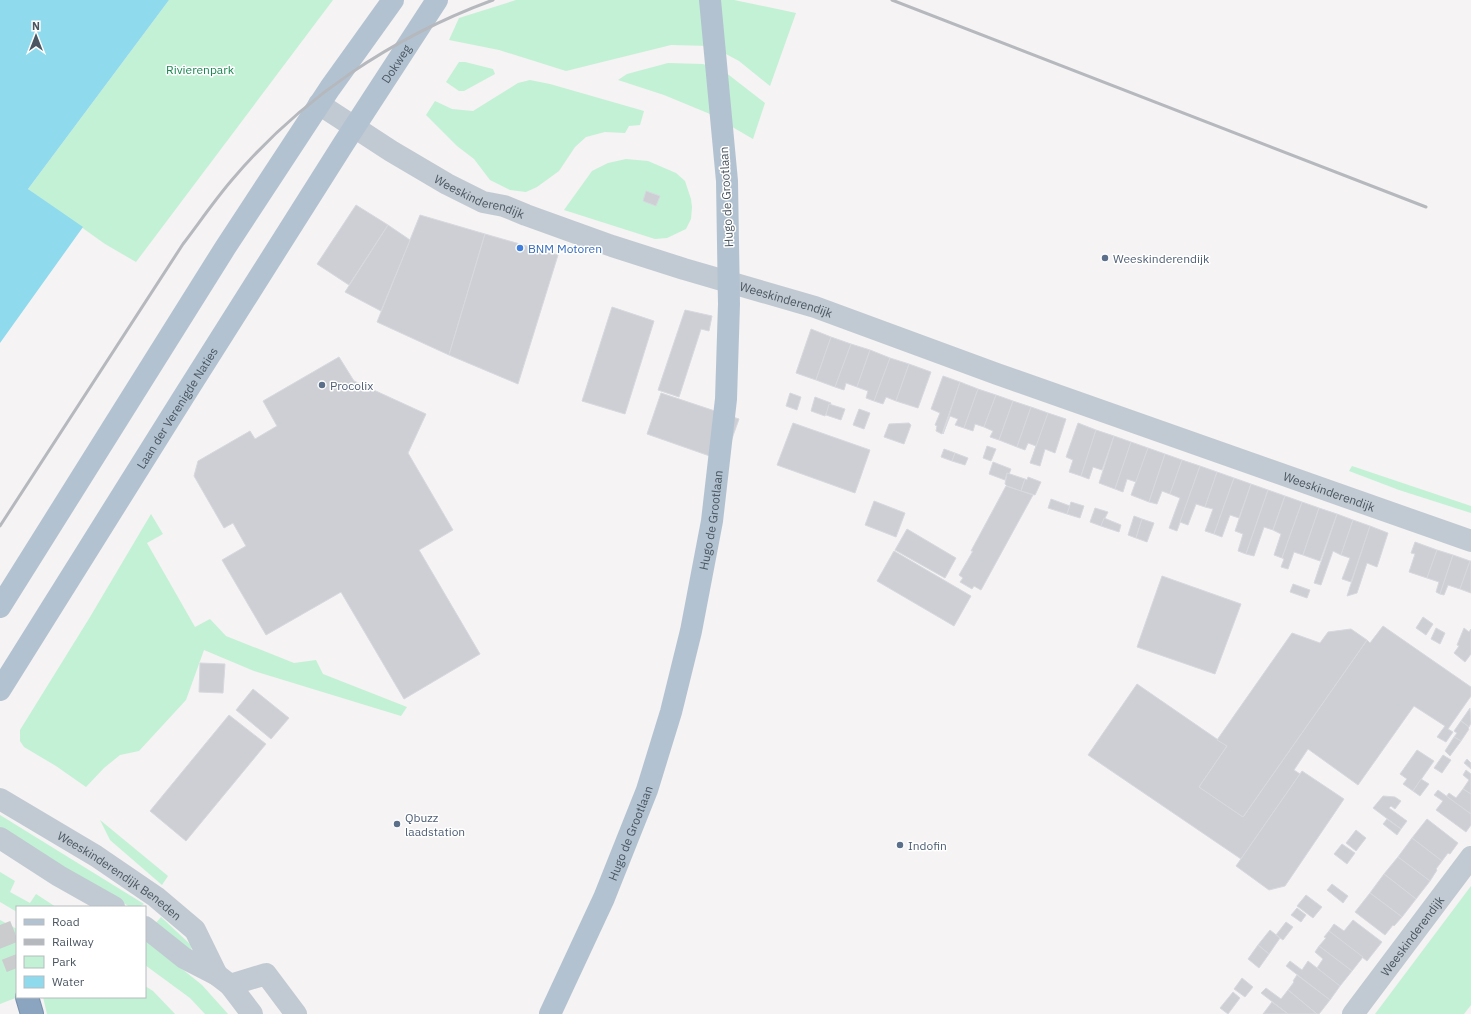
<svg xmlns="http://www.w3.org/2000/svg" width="1471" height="1014" viewBox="0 0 1471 1014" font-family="'IBM Plex Sans',sans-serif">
<rect width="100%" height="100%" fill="#f5f3f3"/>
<g fill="#c3f1d5">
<polygon points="169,0 333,0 136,262 105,244 28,189"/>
<polygon points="516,0 734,0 796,13 770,86 739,61 711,46 671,45 566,71 499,50 449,40 459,18"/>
<polygon points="459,62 465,62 493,69 495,74 464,91 459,91 446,82"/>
<polygon points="668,63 703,64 725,72 765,103 753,139 710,114 664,95 618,80 627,74"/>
<polygon points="530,80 550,84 644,111 640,125 629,126 625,133 605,132 586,137 575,147 559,171 537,187 526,192 510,190 490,180 474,159 457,146 426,115 435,101 452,109 473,111 518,83"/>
<polygon points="626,159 648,161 676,173 685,181 691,199 692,207 691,219 686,229 667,238 655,239 564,210 592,171 608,163"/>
<polygon points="1352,466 1471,506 1471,513 1399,490 1349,471"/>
<polygon points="151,514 163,534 147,543 195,627 210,619 226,636 294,663 316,660 323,674 407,707 401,716 254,671 204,650 186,700 139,751 120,755 104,768 86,787 56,766 24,747 20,741 20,730 90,617"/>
<polygon points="0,815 144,904 139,907 130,907 17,839 0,829"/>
<polygon points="100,820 168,876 162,885 110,840"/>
<polygon points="0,872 15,881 10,892 30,903 36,894 56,907 17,907 17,912 0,902"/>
<polygon points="1471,886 1471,1005 1464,1014 1375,1014"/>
<polygon points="161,917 192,946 191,951 155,924"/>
<polygon points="0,920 17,929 18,997 0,1004"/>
<polygon points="146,940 202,985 228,1014 205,1014 190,998 145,965"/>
<polygon points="145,986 153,991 175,1014 47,1014 43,997 145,997"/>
</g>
<polygon fill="#90daee" points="0,0 169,0 28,189 83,227 0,343"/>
<g fill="#cdcfd5" stroke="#d7d9de">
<polygon points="646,191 660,196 656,206 643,201"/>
<polygon points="356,205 388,225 349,285 317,264"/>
<polygon points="420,215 485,234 449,355 377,322"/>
<polygon points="388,225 410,240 381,311 345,292"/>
<polygon points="485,234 558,255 518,384 449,355"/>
<polygon points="612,307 654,321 625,414 582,401"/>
<polygon points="685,310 712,316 709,331 701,329 679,397 658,390"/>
<polygon points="811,329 831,337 816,380 796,373"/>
<polygon points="831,337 851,344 835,387 816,380"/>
<polygon points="851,344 870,350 857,387 846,383 844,390 835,387"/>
<polygon points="870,350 890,358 874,401 866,398 868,391 857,387"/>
<polygon points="339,357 354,381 426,414 408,453 453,530 419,550 480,654 404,699 341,592 266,635 222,560 246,546 233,523 224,528 194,476 198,461 250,431 255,439 277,426 263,401"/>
<polygon points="890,358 909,364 896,401 886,397 883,404 874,401"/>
<polygon points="909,364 931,372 918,408 896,401"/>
<polygon points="943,376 960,382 942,434 936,431 937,426 935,425 940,413 931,409"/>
<polygon points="960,382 978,389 964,428 955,425 958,419 950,416 943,434"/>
<polygon points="978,389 996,395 984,427 975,424 973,431 964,428"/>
<polygon points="661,393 739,419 724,461 647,434"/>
<polygon points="790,393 801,397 797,410 786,406"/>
<polygon points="996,395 1013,401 999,440 990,437 993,431 984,427"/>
<polygon points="815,397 831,403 825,416 811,411"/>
<polygon points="1013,401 1031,407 1017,447 999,440"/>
<polygon points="829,404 845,409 841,420 826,415"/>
<polygon points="1031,407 1048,413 1034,453 1036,446 1028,443 1025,450 1017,447"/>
<polygon points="859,409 870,413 864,429 853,425"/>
<polygon points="1048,413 1066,419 1055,453 1045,449 1040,466 1030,463"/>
<polygon points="793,423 870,450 855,493 777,465"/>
<polygon points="909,423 911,425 904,444 884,437 889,424"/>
<polygon points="1078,423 1096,430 1081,476 1069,472 1073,460 1066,457"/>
<polygon points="1096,430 1114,436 1102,470 1093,467 1089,479 1081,476"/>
<polygon points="1114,436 1131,442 1115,489 1099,483"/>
<polygon points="1131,442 1148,448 1136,482 1127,479 1123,492 1115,489"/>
<polygon points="987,446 996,449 991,461 983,458"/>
<polygon points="1148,448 1165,454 1149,502 1131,495"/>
<polygon points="944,449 955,453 952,461 941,457"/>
<polygon points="955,453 968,458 965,465 952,461"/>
<polygon points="1165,454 1182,460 1170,494 1162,491 1157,504 1149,502"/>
<polygon points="1182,460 1200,466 1177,531 1169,528 1180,498 1170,494"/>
<polygon points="993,462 1011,469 1009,474 1007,473 1005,480 989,474"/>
<polygon points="1200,466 1217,472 1205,507 1196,504 1188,525 1180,522"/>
<polygon points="1217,472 1234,478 1214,534 1205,531 1213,509 1205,507"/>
<polygon points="1007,473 1025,479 1021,491 1007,486 1005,484"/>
<polygon points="1028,477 1041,482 1035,495 1021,491 1025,479 1027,480"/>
<polygon points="1234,478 1251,484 1239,518 1230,515 1222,537 1214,534"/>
<polygon points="1251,484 1268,490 1246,554 1238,551 1243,534 1235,531"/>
<polygon points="1006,486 1033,495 981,590 974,586 972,589 960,582 963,578 959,575 973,551 971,551"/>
<polygon points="1268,490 1285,496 1273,530 1264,527 1254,556 1246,554"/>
<polygon points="1285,496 1302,502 1282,558 1274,555 1281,534 1273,530"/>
<polygon points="1051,499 1070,506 1067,514 1048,508"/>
<polygon points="874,501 905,513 896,537 865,525"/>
<polygon points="1071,502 1084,506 1080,518 1067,514"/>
<polygon points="1302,502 1319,508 1303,555 1294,552 1288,569 1281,567 1284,559 1282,558"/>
<polygon points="1095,508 1108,512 1101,526 1090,522"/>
<polygon points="1319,508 1337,514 1320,561 1303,555"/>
<polygon points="1337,514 1353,520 1341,555 1333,551 1321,585 1314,583"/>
<polygon points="1134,516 1142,519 1136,538 1128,535"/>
<polygon points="1104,518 1121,525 1119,532 1101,526"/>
<polygon points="1142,519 1154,523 1147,542 1136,538"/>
<polygon points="1353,520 1370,526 1351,582 1342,579 1350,558 1341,555"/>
<polygon points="1370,526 1388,533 1377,567 1367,563 1357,593 1347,596"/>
<polygon points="907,529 956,558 945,578 895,550"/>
<polygon points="1415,542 1437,550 1427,578 1409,572 1415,554 1411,553"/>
<polygon points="1437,550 1453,555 1440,594 1436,592 1439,582 1427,578"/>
<polygon points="894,551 971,596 954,626 877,581"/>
<polygon points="1453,555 1470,561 1460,589 1448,585 1444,595 1440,594"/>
<polygon points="1470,561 1471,561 1471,593 1460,589"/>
<polygon points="1162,576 1241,604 1215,674 1137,647"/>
<polygon points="1293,584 1310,590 1307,598 1290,592"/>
<polygon points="1423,617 1433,624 1426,635 1416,628"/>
<polygon points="1383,626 1471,687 1471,696 1448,729 1453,732 1446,742 1437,737 1445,726 1414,706 1358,785 1308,749 1294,770 1300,774 1241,859 1088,755 1137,684 1227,746 1199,787 1243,817 1367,640 1370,643"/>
<polygon points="1436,628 1445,633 1440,644 1431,639"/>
<polygon points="1464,628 1469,632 1471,629 1471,654 1465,662 1454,653 1459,646 1457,645"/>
<polygon points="1351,629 1367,640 1243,817 1199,787 1227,746 1217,740 1292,633 1320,643 1328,632"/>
<polygon points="200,663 225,664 223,693 199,692"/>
<polygon points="253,689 289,718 271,739 236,710"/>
<polygon points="1470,708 1471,723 1469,727 1461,721"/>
<polygon points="229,715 266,744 186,841 150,811"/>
<polygon points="1461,721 1469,727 1468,728 1469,729 1461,741 1454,737 1457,733 1454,731"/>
<polygon points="1454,737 1461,741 1450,756 1445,751"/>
<polygon points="1417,750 1434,761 1413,791 1403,784 1407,779 1400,774"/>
<polygon points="1443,755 1451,760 1442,773 1434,768"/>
<polygon points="1467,759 1471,763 1471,769 1464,763"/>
<polygon points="1466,770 1471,774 1471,794 1463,789 1469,780 1463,775"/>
<polygon points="1302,771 1344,799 1285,886 1269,890 1236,866"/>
<polygon points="1421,779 1429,784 1420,796 1413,791"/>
<polygon points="1463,789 1471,794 1471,814 1446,797 1449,793 1456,798"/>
<polygon points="1438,790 1471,814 1471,825 1466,832 1436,810 1443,801 1434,795"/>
<polygon points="1383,796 1395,797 1401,801 1395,809 1391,806 1389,808 1407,821 1401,829 1373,808"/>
<polygon points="1387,819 1401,829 1397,835 1383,824"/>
<polygon points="1427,819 1458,843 1450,854 1448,853 1442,861 1412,838"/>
<polygon points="1356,830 1366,838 1356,851 1346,843"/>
<polygon points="1412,838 1442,861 1436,869 1437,870 1430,881 1398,857"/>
<polygon points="1342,844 1355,853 1347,864 1334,854"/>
<polygon points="1398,857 1430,881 1416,899 1384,874"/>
<polygon points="1384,874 1416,899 1402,917 1370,893"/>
<polygon points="1332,884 1348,896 1343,903 1327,890"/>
<polygon points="1370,893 1402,917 1394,926 1393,925 1385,935 1355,912"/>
<polygon points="1306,895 1322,907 1313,918 1297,906"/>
<polygon points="1297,908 1306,915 1301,922 1291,915"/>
<polygon points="1353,920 1382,942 1367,961 1329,931 1334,924 1344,931"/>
<polygon points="1286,922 1293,927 1283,940 1276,935"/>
<polygon points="1270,930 1280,938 1269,954 1258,945"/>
<polygon points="1329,931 1363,957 1352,971 1319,946 1326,938 1324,937"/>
<polygon points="1258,945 1269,954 1259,968 1248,959"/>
<polygon points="1319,946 1352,971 1340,986 1317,968 1323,959 1315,952"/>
<polygon points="1290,961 1302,970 1308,961 1340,986 1330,1000 1286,966"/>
<polygon points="1297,975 1330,1000 1319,1014 1317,1014 1288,990 1294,982 1293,981"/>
<polygon points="1242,978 1253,987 1245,997 1234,989"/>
<polygon points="1266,988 1281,999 1288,990 1317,1014 1288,1014 1261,993"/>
<polygon points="1233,992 1240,998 1228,1014 1220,1008"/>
<polygon points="1272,1002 1288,1014 1263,1014"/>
</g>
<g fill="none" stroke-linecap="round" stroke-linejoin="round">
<polyline stroke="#caccce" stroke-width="22" stroke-dasharray="22 11" stroke-linecap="butt" points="0,925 17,968"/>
<g stroke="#7690ad" stroke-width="24">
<polyline id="highway" points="27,997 32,1014"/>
</g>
<g stroke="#c1cad2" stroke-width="22">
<path id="s1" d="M319,104L391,151L447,184L483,202L504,206L526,215L612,246L684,269L815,307L997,374L1471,541"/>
<path id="s2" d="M0,799L96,856L156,897L195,930L217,975"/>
<polyline points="0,838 59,876 114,907"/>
<polyline points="145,927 184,958 217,975 230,985 252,1014"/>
<polyline points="230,985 266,974 296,1014"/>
<path id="s3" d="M1353,1014L1471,857"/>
</g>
<g stroke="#b3c2d1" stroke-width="22">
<polyline points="0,607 225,248 330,88 393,0"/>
<path id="s4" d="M0,690L184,396L344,143L437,0"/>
</g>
<use href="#highway" stroke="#8ba5c1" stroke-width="22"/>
<g stroke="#b5b8bd" stroke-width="3">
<polyline points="892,0 1426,207"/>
<path d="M0,526L183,244C199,223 214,201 231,181C300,99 392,37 493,0"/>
</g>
<path stroke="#b3c2d1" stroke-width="22" id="s5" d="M550,1014L604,898L647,790L671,712L691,631L712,521L726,399L729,304L727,181L710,0"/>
</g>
<circle fill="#3f7fe0" stroke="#fff" stroke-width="1.5" cx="520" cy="248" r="4"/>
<g fill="#5c6f8a" stroke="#fff" stroke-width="1.5">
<circle cx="1105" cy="258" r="4"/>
<circle cx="322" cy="385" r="4"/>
<circle cx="397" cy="824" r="4"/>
<circle cx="900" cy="845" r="4"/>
</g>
<g text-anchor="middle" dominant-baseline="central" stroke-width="3" stroke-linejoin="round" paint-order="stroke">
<g font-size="12" fill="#4a5661" stroke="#fff">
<text stroke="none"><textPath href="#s4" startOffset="741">Dokweg</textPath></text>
<text stroke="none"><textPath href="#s1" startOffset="186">Weeskinderendijk</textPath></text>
<text transform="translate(726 197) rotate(-93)">Hugo de Grootlaan</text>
<text stroke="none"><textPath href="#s1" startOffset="510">Weeskinderendijk</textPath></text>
<text stroke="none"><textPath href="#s4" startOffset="333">Laan der Verenigde Naties</textPath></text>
<text stroke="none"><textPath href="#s1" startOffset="1086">Weeskinderendijk</textPath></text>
<text stroke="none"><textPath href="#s5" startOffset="522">Hugo de Grootlaan</textPath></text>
<text stroke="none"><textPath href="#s5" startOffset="198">Hugo de Grootlaan</textPath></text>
<text stroke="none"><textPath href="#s2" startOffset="142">Weeskinderendijk Beneden</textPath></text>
<text stroke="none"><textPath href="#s3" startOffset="98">Weeskinderendijk</textPath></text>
</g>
<g font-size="12" fill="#17864f" stroke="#fff">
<text x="200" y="69">Rivierenpark</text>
</g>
<g font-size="12" fill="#366cbe" stroke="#fff" text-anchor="start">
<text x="528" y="248">BNM Motoren</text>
</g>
<g font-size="12" fill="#4e5e75" stroke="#fff" text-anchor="start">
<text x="1113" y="258">Weeskinderendijk</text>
<text x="330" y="385">Procolix</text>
<text x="405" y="817">Qbuzz<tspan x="405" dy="14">laadstation</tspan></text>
<text x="908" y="845">Indofin</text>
</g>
</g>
<rect x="16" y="906" width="130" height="92" fill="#ffffff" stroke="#b7bbc0"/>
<rect x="24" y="919" width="20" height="6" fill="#b3c2d1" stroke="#b7bbc0"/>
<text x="52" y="926" font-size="12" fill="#4a5661">Road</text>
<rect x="24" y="939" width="20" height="6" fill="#b5b8bd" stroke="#b7bbc0"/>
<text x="52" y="946" font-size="12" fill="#4a5661">Railway</text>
<rect x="24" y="956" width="20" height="12" fill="#c3f1d5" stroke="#b7bbc0"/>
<text x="52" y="966" font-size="12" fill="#4a5661">Park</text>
<rect x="24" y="976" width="20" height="12" fill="#90daee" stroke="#b7bbc0"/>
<text x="52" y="986" font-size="12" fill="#4a5661">Water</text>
<g transform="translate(36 36)" stroke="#ffffff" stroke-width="3" paint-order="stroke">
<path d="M0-3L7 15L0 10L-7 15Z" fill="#4a5661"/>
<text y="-6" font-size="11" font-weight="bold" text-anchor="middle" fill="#4a5661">N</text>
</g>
</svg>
